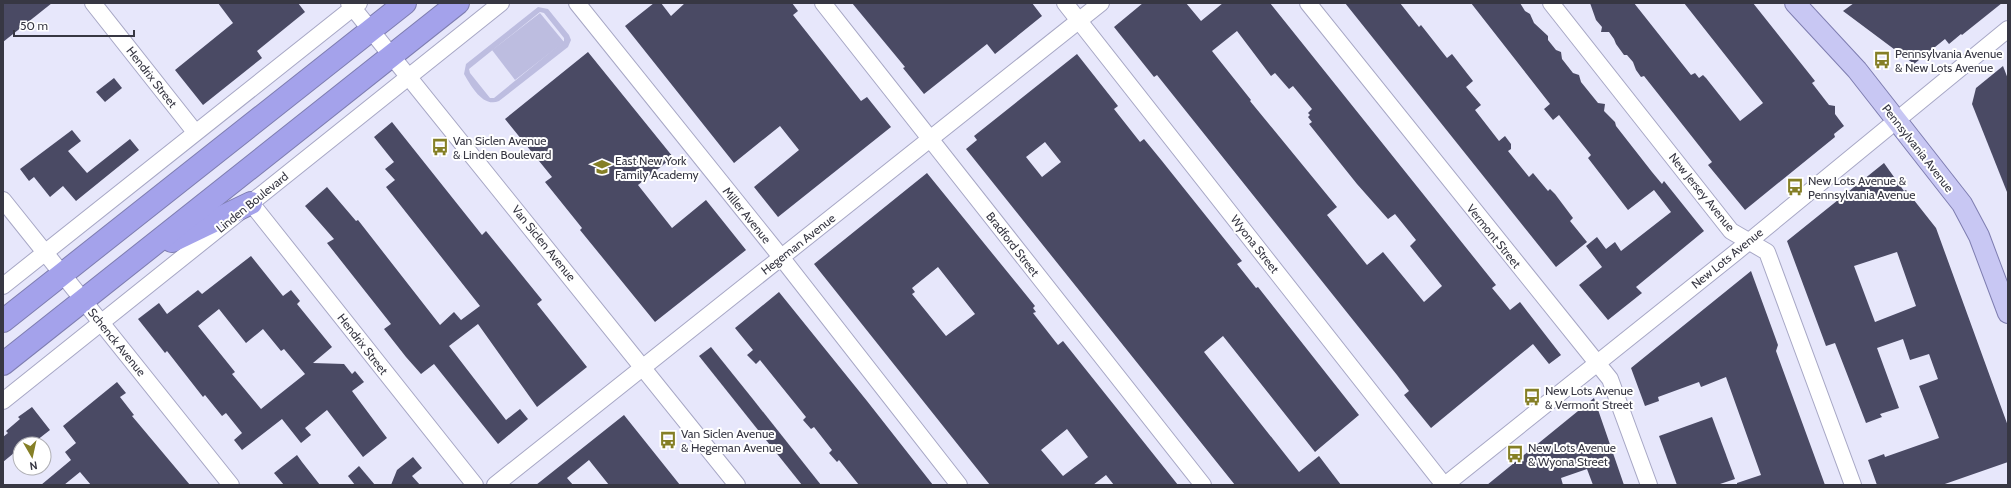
<svg xmlns="http://www.w3.org/2000/svg" width="2011" height="488" viewBox="0 0 2011 488" font-family="Cabin,sans-serif">
<rect width="100%" height="100%" fill="#e7e7fb"/>
<g fill="#bdbde0" fill-rule="evenodd">
<path d="M538,7L548,9L569,35L571,40L568,47L499,101C483,108 471,86 464,74L466,64ZM540,12L544,13L564,38V41L494,98H490L470,73L469,69Z"/>
<polygon points="540,13 564,42 515,80 492,50"/>
</g>
<g fill="#4a4a64" fill-rule="evenodd">
<polygon points="3,3 52,3 3,42"/>
<polygon points="218,3 298,3 305,12 257,51 262,58 203,105 175,70 233,23"/>
<polygon points="654,3 661,3 671,16 685,3 792,3 798,11 793,15 861,101 867,97 891,127 778,217 754,187 799,150 780,126 734,163 625,26"/>
<polygon points="852,3 1032,3 1042,16 995,54 987,44 924,94 903,68 905,67"/>
<path d="M1143,3H1186L1201,21L1223,3H1270L1496,285L1492,288L1502,300L1510,310L1520,302L1561,355L1549,364L1533,344L1431,428L1404,395L1409,391L1397,375L1157,75L1154,77L1114,27ZM1237,31L1271,76L1275,73L1289,89L1293,86L1312,109L1308,113L1310,115L1308,117L1312,122L1309,124L1357,184L1388,219L1395,214L1416,240L1410,246L1442,286L1424,302L1383,252L1367,265L1327,215L1337,207L1250,101L1251,100L1212,51Z"/>
<polygon points="1345,3 1400,3 1419,27 1421,25 1447,58 1452,54 1473,81 1466,87 1481,105 1475,110 1499,141 1505,136 1511,144 1511,149 1508,151 1529,177 1533,173 1548,191 1550,189 1555,194 1573,218 1570,221 1587,242 1556,267"/>
<polygon points="1471,3 1520,3 1525,11 1530,14 1534,23 1548,36 1548,40 1556,50 1561,52 1562,59 1573,73 1579,75 1581,82 1598,103 1605,104 1604,111 1615,122 1616,126 1652,172 1662,184 1664,181 1704,231 1636,287 1642,293 1608,320 1579,285 1602,267 1586,246 1597,237 1606,249 1615,242 1621,251 1671,212 1654,190 1628,210 1588,158 1591,155 1559,115 1553,120 1544,109 1550,104"/>
<polygon points="1590,3 1634,3 1691,75 1695,73 1699,78 1703,75 1706,78 1740,121 1763,103 1684,3 1753,3 1815,81 1812,83 1829,105 1835,106 1835,114 1844,126 1834,134 1835,137 1745,210 1708,165 1712,162 1644,76 1641,77 1636,70 1633,62 1627,55 1624,55 1616,44 1614,39 1609,32 1601,32 1602,27 1596,20"/>
<polygon points="1854,3 2002,3 1962,35 1961,34 1949,44 1945,39 1914,64 1843,11"/>
<polygon points="588,52 673,157 638,185 672,228 706,200 746,250 655,322 580,230 582,228 545,182 552,177 505,119"/>
<path d="M1077,54L1118,106L1114,109L1140,142L1144,139L1162,161L1242,261L1237,264L1256,288L1258,287L1359,415L1315,452L1223,336L1204,352L1299,472L1319,456L1341,485H1235L966,149L977,140L974,136ZM1045,142L1061,162L1042,177L1026,157Z"/>
<polygon points="2003,66 2008,79 2008,192 2007,192 1972,104 1976,88"/>
<polygon points="114,78 122,88 105,102 96,92"/>
<polygon points="392,122 482,235 486,231 542,300 537,304 587,367 537,407 478,324 449,346 506,420 520,409 528,419 498,444 434,364 421,374 406,357 384,329 391,324 327,243 334,239 305,206 327,187 356,221 358,220 440,325 454,312 461,320 480,306 386,187 395,180 385,169 394,162 374,137"/>
<polygon points="72,130 81,141 68,151 87,173 130,139 139,150 76,201 63,186 50,197 34,177 29,181 20,169"/>
<path d="M1884,163L1904,191L1906,190L1936,228L2008,426V462L1942,485H1877L1868,460L1884,454L1885,457L1939,438L1919,386L1938,379L1929,354L1910,360L1903,339L1877,348L1899,408L1880,414L1882,417L1866,423L1835,343L1826,346L1787,241ZM1897,252L1916,306L1875,322L1854,266Z"/>
<path d="M927,173L1035,306L1033,308L1036,312L1033,313L1058,345L1063,341L1178,485H1114L1106,475L1093,485H990L814,264ZM938,267L975,314L946,336L912,294L915,292L912,288ZM1067,429L1088,457L1063,476L1041,450Z"/>
<path d="M251,256L283,296L291,290L300,301L297,304L332,347L313,363L344,364L352,374L355,371L364,382L352,391L387,438L363,457L327,410L305,428L311,435L301,443L282,419L242,450L234,440L242,433L226,413L222,416L205,395L203,397L167,351L165,353L138,319L159,303L167,314L198,290L202,294ZM219,309L246,343L263,329L281,351L284,349L305,374L261,409L232,374L235,372L198,326Z"/>
<polygon points="1751,271 1778,345 1776,351 1825,485 1737,485 1737,483 1761,475 1726,377 1701,387 1699,382 1658,397 1659,401 1645,406 1631,368"/>
<polygon points="779,292 867,401 933,485 859,485 839,460 837,462 829,453 832,450 814,427 811,429 803,420 806,417 760,360 756,364 747,355 753,350 735,328"/>
<polygon points="711,347 752,398 821,485 802,485 699,356"/>
<polygon points="117,382 126,393 120,397 134,415 132,416 190,485 91,485 80,472 64,485 41,485 71,460 65,452 76,443 63,426"/>
<polygon points="1594,398 1624,485 1593,485 1587,469 1561,478 1563,485 1487,485"/>
<polygon points="32,407 50,430 32,444 20,444 20,448 3,462 3,437 8,433 6,431 20,419 18,417"/>
<polygon points="624,415 680,485 609,485 589,460 567,478 573,485 536,485"/>
<polygon points="1712,417 1735,479 1717,485 1677,485 1659,436"/>
<polygon points="297,455 302,462 320,485 284,485 274,473"/>
<polygon points="413,457 422,468 412,476 420,485 391,485 397,470"/>
<polygon points="359,466 375,485 355,485 348,476"/>
</g>
<g fill="none" stroke-linecap="round" stroke-linejoin="round">
<g stroke="#a7a7c5" stroke-width="18">
<g id="minor">
<polyline points="93,3 195,132"/>
<polyline points="349,3 737,485"/>
<polyline points="577,3 781,257 959,485"/>
<polyline points="823,3 1203,485"/>
<polyline points="1065,3 1444,485"/>
<polyline points="1308,3 1610,379 1649,485"/>
<polyline points="1551,3 1731,231 1767,252 1853,485"/>
<polyline points="3,200 231,485"/>
<polyline points="251,203 475,485"/>
<polyline points="3,286 359,3"/>
<polyline points="3,401 501,3"/>
<polyline points="495,485 1101,3"/>
<polyline points="1445,485 1735,253 2008,29"/>
</g>
</g>
<g stroke="#7e7db0" stroke-width="22">
<polyline id="major" points="1795,3 1857,70 1962,204 1979,236 2008,313"/>
</g>
<g stroke="#7e7db0" stroke-width="24">
<g id="highway">
<polyline points="172,241 251,203"/>
<polyline points="3,321 405,3"/>
<polyline points="3,364 458,3"/>
</g>
</g>
<use href="#minor" stroke="#fff" stroke-width="16"/>
<use href="#major" stroke="#c8c7f3" stroke-width="20"/>
<use href="#highway" stroke="#a4a2eb" stroke-width="22"/>
</g>
<defs>
<g id="bus-bare" transform="scale(1.38)"><path d="M-5-6H5V4H4V6H2V4H-2V6H-4V4H-5ZM-3.5-4V0h7V-4ZM-3.5 1.2v1.5H-2V1.2ZM2 1.2v1.5H3.5V1.2Z" fill="#857f26" stroke="#fff" stroke-width="2.5" paint-order="stroke"/></g>
<g id="school-bare" transform="scale(1.38)"><path d="M0-5L7-2L0 1L-7-2ZM-4 1L0 2.5L4 1V4Q0 6-4 4Z" fill="#857f26" stroke="#fff" stroke-width="2.5" paint-order="stroke"/></g>
</defs>
<g fill-rule="evenodd">
<use href="#bus-bare" x="1882" y="60"/>
<use href="#bus-bare" x="440" y="147"/>
<use href="#school-bare" x="602" y="167"/>
<use href="#bus-bare" x="1795" y="187"/>
<use href="#bus-bare" x="1532" y="397"/>
<use href="#bus-bare" x="668" y="440"/>
<use href="#bus-bare" x="1515" y="454"/>
</g>
<g text-anchor="middle" dominant-baseline="central" stroke-width="4" stroke-linejoin="round" paint-order="stroke">
<g font-size="12" fill="#373743" stroke="#fff" text-anchor="start">
<text x="1895" y="53">Pennsylvania Avenue<tspan x="1895" dy="14">&amp; New Lots Avenue</tspan></text>
<text x="453" y="140">Van Siclen Avenue<tspan x="453" dy="14">&amp; Linden Boulevard</tspan></text>
<text x="615" y="160">East New York<tspan x="615" dy="14">Family Academy</tspan></text>
<text x="1808" y="180">New Lots Avenue &amp;<tspan x="1808" dy="14">Pennsylvania Avenue</tspan></text>
<text x="1545" y="390">New Lots Avenue<tspan x="1545" dy="14">&amp; Vermont Street</tspan></text>
<text x="681" y="433">Van Siclen Avenue<tspan x="681" dy="14">&amp; Hegeman Avenue</tspan></text>
<text x="1528" y="447">New Lots Avenue<tspan x="1528" dy="14">&amp; Wyona Street</tspan></text>
</g>
<g font-size="12" fill="#373743" stroke="#fff">
<text transform="translate(152 77) rotate(52)">Hendrix Street</text>
<text transform="translate(1918 148) rotate(52)">Pennsylvania Avenue</text>
<text transform="translate(1702 192) rotate(51)">New Jersey Avenue</text>
<text transform="translate(252 202) rotate(-39)">Linden Boulevard</text>
<text transform="translate(747 215) rotate(51)">Miller Avenue</text>
<text transform="translate(1494 236) rotate(51)">Vermont Street</text>
<text transform="translate(544 243) rotate(51)">Van Siclen Avenue</text>
<text transform="translate(798 244) rotate(-38)">Hegeman Avenue</text>
<text transform="translate(1013 244) rotate(52)">Bradford Street</text>
<text transform="translate(1255 244) rotate(52)">Wyona Street</text>
<text transform="translate(1727 258) rotate(-39)">New Lots Avenue</text>
<text transform="translate(117 342) rotate(51)">Schenck Avenue</text>
<text transform="translate(363 344) rotate(52)">Hendrix Street</text>
</g>
</g>
<rect width="2011" height="488" fill="none" stroke="#373743" stroke-width="8"/>
<g transform="translate(32 456) rotate(171)"><circle r="19" fill="#ffffff" stroke="#afafb4"/>
<path d="M0-3L7 15L0 10L-7 15Z" fill="#857f26"/>
<text y="-6" font-size="11" font-weight="bold" text-anchor="middle" fill="#373743">N</text>
</g>
<path d="M14 30v6h120v-6" fill="none" stroke="#373743" stroke-width="2"/>
<text x="20" y="30" font-size="12" fill="#373743" stroke="#ffffff" stroke-width="3" paint-order="stroke">50 m</text>
</svg>
